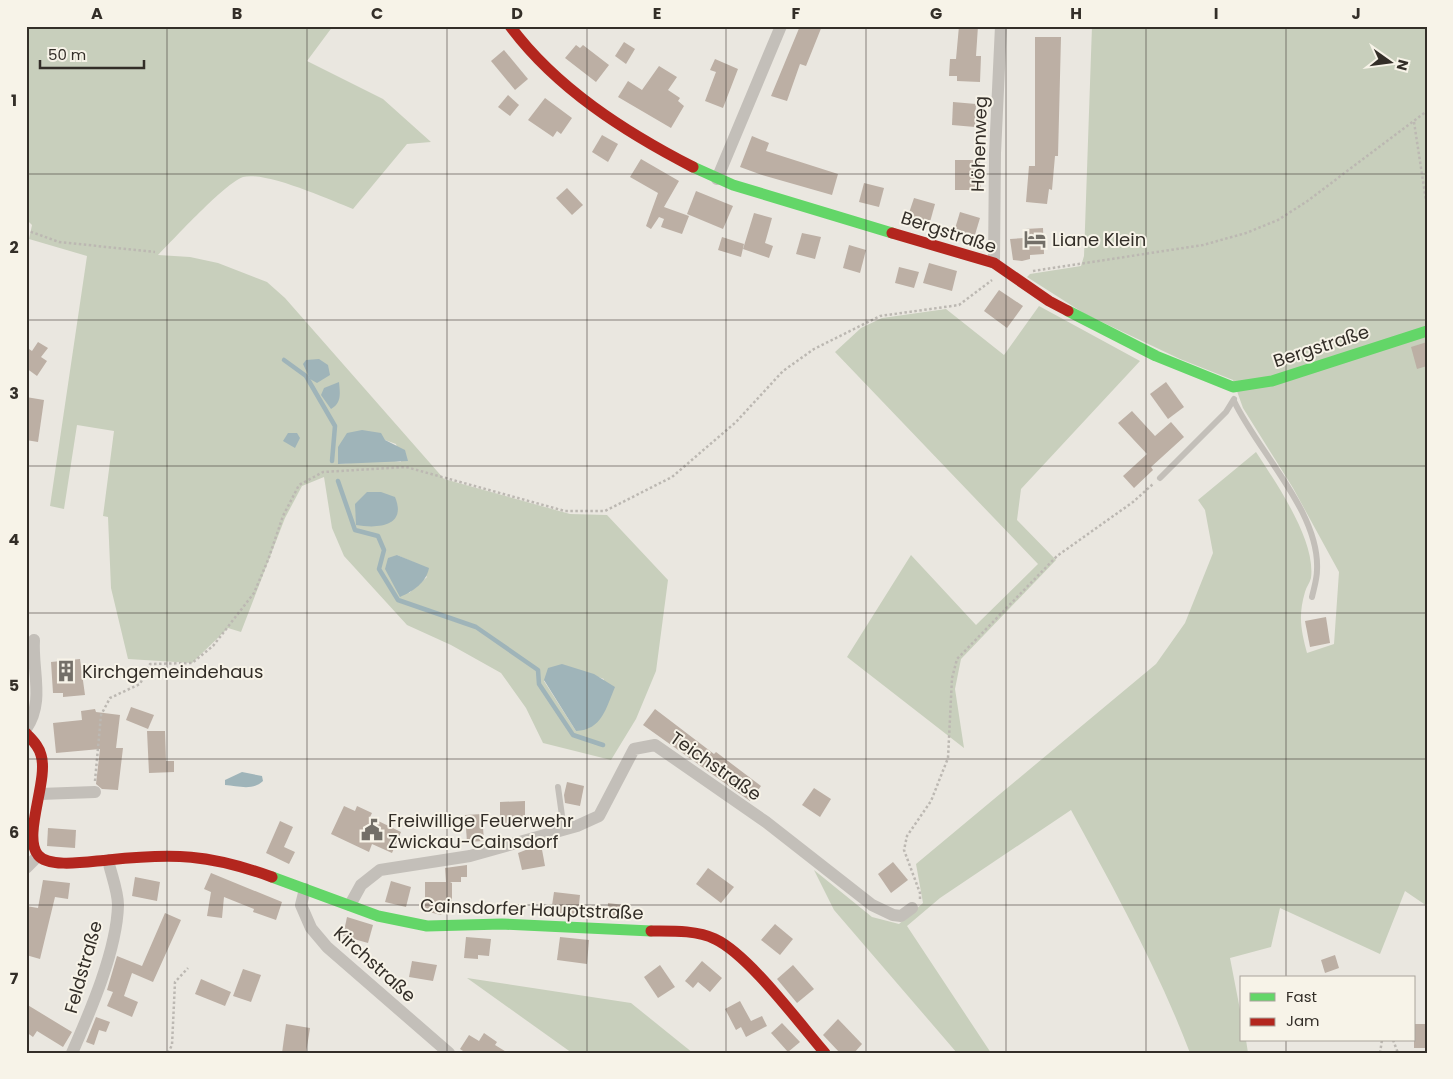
<svg xmlns="http://www.w3.org/2000/svg" width="1453" height="1079" viewBox="0 0 1453 1079" font-family="Poppins,sans-serif">
<rect width="100%" height="100%" fill="#eae7e0"/>
<g fill="#c8cfbc" fill-rule="evenodd">
<path d="M26,26H333L307,61L383,99L431,142L407,144L353,209C330,200 266,171 243,177C225,183 174,239 158,255L190,257L218,263L267,282L285,298L444,479L570,514L607,515L668,580L656,671L636,719L611,760L543,743L526,708L501,673L451,645L407,625L344,556L332,528L324,477L302,486L285,518L241,632L228,628L192,663L128,659L111,588L108,517L103,516L114,431L77,425L64,509L50,506L87,256L29,239L32,225L26,219ZM385,440L396,444L401,462L388,460L339,464ZM397,555L415,563L427,577L409,593ZM563,665L604,679L576,731L544,681Z"/>
<path d="M1092,26H1427V906L1405,891L1380,954L1280,908L1271,947L1230,958L1242,1020V1040H1246L1248,1053H1190C1158,969 1114,889 1071,810L940,898L907,926L991,1053H957L834,910L814,870L872,917L899,924L923,903L916,864L1156,664L1185,623L1213,553L1205,510L1198,500L1256,452C1276,483 1316,540 1311,578C1310,583 1306,587 1305,592C1298,616 1301,630 1307,653L1334,644L1339,572L1293,488L1243,408L1233,380L1180,359L1085,314L1027,277L1030,274L1081,266L1084,256Z"/>
<polygon points="1039,306 1140,361 1021,489 1017,520 1056,560 961,659 955,689 964,748 847,657 911,555 976,625 1038,564 835,352 861,328 882,318 946,309 1004,355"/>
<polygon points="467,978 631,1003 693,1053 572,1053"/>
</g>
<g fill="#9fb4b9">
<polygon points="319,359 328,365 330,375 317,383 310,379 303,364 306,360"/>
<path d="M339,382C340,393 342,403 331,409L321,395L324,388Z"/>
<polygon points="362,430 381,433 385,440 405,450 408,461 338,464 338,447 347,433"/>
<polygon points="288,433 297,433 300,438 295,448 283,441"/>
<path d="M367,492H381L395,497C407,526 379,529 356,525L355,504Z"/>
<path d="M397,555L429,568C426,583 413,591 400,597L385,569L388,558Z"/>
<path d="M562,664L594,674L615,687C606,708 602,730 576,731L544,680L548,668Z"/>
<path d="M242,772L262,776L263,781C253,791 238,786 225,785V780Z"/>
</g>
<g fill="none" stroke-linecap="round" stroke-linejoin="round">
<g stroke="#9fb4b9" stroke-width="4.5">
<polyline points="284,360 306,376 335,426 332,461"/>
<polyline points="338,481 355,530 378,536 384,550 379,569 398,600 476,627 538,670 539,684 573,735 603,745"/>
</g>
</g>
<g fill="#bcafa4">
<polygon points="800,26 822,26 806,66 800,64 787,101 771,96"/>
<polygon points="959,26 978,26 976,56 981,56 980,82 957,81 957,76 949,76 950,59 956,59"/>
<polygon points="1035,37 1061,37 1058,156 1055,156 1052,190 1049,189 1047,204 1026,202 1029,166 1035,166"/>
<polygon points="624,42 635,49 626,64 615,56"/>
<polygon points="576,45 580,48 583,45 609,65 596,82 565,58"/>
<polygon points="504,50 528,79 515,90 491,61"/>
<polygon points="715,59 738,69 723,108 705,101 716,72 710,70"/>
<polygon points="659,66 677,77 668,90 680,98 678,101 684,106 671,128 618,97 628,81 642,90"/>
<polygon points="508,95 519,105 510,116 498,107"/>
<polygon points="545,98 572,118 561,134 557,131 553,137 528,120"/>
<polygon points="953,102 976,104 975,127 952,125"/>
<polygon points="602,135 618,144 608,162 592,152"/>
<polygon points="752,136 769,143 766,151 838,174 832,195 762,175 740,167"/>
<polygon points="641,159 679,181 664,207 689,216 682,234 661,227 664,219 659,217 651,229 646,226 658,193 630,177"/>
<polygon points="955,160 980,160 981,190 955,190"/>
<polygon points="864,183 884,188 879,207 859,202"/>
<polygon points="567,188 583,205 572,215 556,198"/>
<polygon points="696,191 733,206 723,229 687,214"/>
<polygon points="914,198 935,204 930,222 908,216"/>
<polygon points="960,212 980,218 974,238 954,232"/>
<polygon points="754,213 772,218 765,243 773,246 769,258 743,249"/>
<polygon points="1043,228 1044,254 1030,255 1030,259 1022,261 1013,260 1010,239 1025,238 1025,229"/>
<polygon points="802,233 821,237 815,259 796,254"/>
<polygon points="722,237 744,244 741,257 718,250"/>
<polygon points="849,245 866,250 860,273 843,268"/>
<polygon points="929,263 957,271 952,291 923,283"/>
<polygon points="899,267 919,272 914,288 895,283"/>
<polygon points="999,290 1023,306 1007,328 984,311"/>
<polygon points="38,342 48,348 41,357 47,361 37,376 26,368 26,347 32,351"/>
<polygon points="1427,342 1427,366 1417,369 1411,347"/>
<polygon points="1166,382 1184,407 1168,419 1150,394"/>
<polygon points="26,397 44,400 38,442 26,440"/>
<polygon points="1132,411 1155,436 1171,422 1184,437 1151,467 1153,470 1134,488 1123,476 1147,454 1118,423"/>
<polygon points="1326,617 1330,643 1310,647 1305,621"/>
<polygon points="80,659 85,695 63,697 63,693 53,693 51,662"/>
<polygon points="131,707 154,715 148,729 126,720"/>
<polygon points="95,709 96,712 120,715 116,748 123,748 118,790 102,789 96,784 100,749 56,753 53,723 82,720 81,711"/>
<polygon points="655,709 714,754 716,752 761,786 750,801 643,725"/>
<polygon points="147,731 165,731 166,761 174,761 174,772 149,773"/>
<polygon points="567,782 584,786 580,806 565,803 564,795"/>
<polygon points="814,788 831,799 820,817 802,805"/>
<polygon points="525,801 525,822 500,823 500,802"/>
<polygon points="344,806 355,811 357,806 372,813 370,817 401,832 392,853 372,844 369,852 331,834"/>
<polygon points="482,814 484,841 467,842 465,815"/>
<polygon points="280,821 293,827 284,847 295,852 289,864 266,853"/>
<polygon points="48,828 76,830 75,848 47,846"/>
<polygon points="541,844 545,866 522,870 518,853"/>
<polygon points="893,862 908,880 891,893 878,874"/>
<polygon points="467,865 467,877 461,877 461,882 450,882 452,883 452,911 443,911 441,915 425,911 425,882 446,882 445,868"/>
<polygon points="708,868 734,887 721,903 696,884"/>
<polygon points="211,873 282,902 276,920 253,912 254,909 224,897 222,918 207,916 211,892 204,889"/>
<polygon points="135,877 160,882 157,901 132,896"/>
<polygon points="43,880 70,883 68,899 55,897 40,959 26,955 26,906 38,908"/>
<polygon points="391,881 411,887 406,907 385,902"/>
<polygon points="554,892 580,895 578,915 551,912"/>
<polygon points="608,903 624,905 623,919 607,918"/>
<polygon points="165,913 181,920 153,982 132,973 124,996 138,1002 132,1017 107,1006 113,992 107,990 117,956 142,966"/>
<polygon points="347,917 373,925 368,943 343,936"/>
<polygon points="775,924 793,939 780,955 761,940"/>
<polygon points="466,937 491,939 489,956 478,955 478,959 464,958"/>
<polygon points="560,937 589,940 587,964 557,960"/>
<polygon points="1335,955 1339,968 1325,973 1321,960"/>
<polygon points="412,961 437,965 433,981 409,977"/>
<polygon points="702,961 722,978 710,992 698,982 693,988 685,981"/>
<polygon points="660,965 675,987 658,998 644,977"/>
<polygon points="793,965 814,989 797,1003 777,979"/>
<polygon points="243,969 261,975 251,1002 233,996"/>
<polygon points="201,979 231,992 225,1006 195,994"/>
<polygon points="740,1001 751,1021 762,1016 767,1026 746,1037 741,1027 736,1030 725,1009"/>
<polygon points="26,1004 72,1032 63,1047 37,1031 33,1037 26,1032"/>
<polygon points="96,1017 110,1022 106,1032 99,1030 94,1045 86,1042"/>
<polygon points="838,1019 862,1044 854,1053 840,1053 823,1035"/>
<polygon points="782,1023 800,1042 788,1052 771,1033"/>
<polygon points="286,1024 310,1028 306,1053 282,1053"/>
<rect x="1414" y="1024" width="13" height="24"/>
<polygon points="484,1033 497,1042 495,1045 508,1053 466,1053 460,1049 469,1035 479,1041"/>
</g>
<g fill="none" stroke-linecap="round" stroke-linejoin="round">
<g stroke="#bcb8b2" stroke-width="2.5" stroke-dasharray="2.5 2.5" stroke-linecap="butt">
<polyline points="1414,122 1427,207"/>
<polyline points="26,230 59,242 155,252"/>
<polyline points="1033,271 1203,245 1246,233 1278,220 1306,202 1427,111"/>
<polyline points="26,525 27,526"/>
<polyline points="95,781 101,715 110,698 140,684 150,664 192,663 213,646 254,593 268,560 283,516 299,485 323,472 406,467 565,511 605,511 672,477 736,422 783,371 814,349 880,316 959,305 992,280"/>
<polyline points="920,899 920,893 904,850 907,836 931,801 948,758 952,678 957,659 1057,556 1133,502 1153,484"/>
<polyline points="1393,1040 1398,1053"/>
<polyline points="168,1053 172,1045 175,982 188,968"/>
<polyline points="1380,1053 1382,1040"/>
</g>
<g stroke="#c3bfb9" stroke-width="6">
<path d="M1234,401C1258,452 1320,512 1317,570C1317,579 1314,588 1312,597"/>
<polyline points="1160,478 1226,412 1234,399"/>
<polyline points="558,787 564,830"/>
</g>
<g stroke="#c3bfb9" stroke-width="12">
<polyline points="717,179 781,26"/>
<polyline points="994,263 995,153 1001,26"/>
<path d="M26,729C45,702 32,671 34,640"/>
<polyline points="40,794 95,792"/>
<polyline points="26,868 38,856"/>
<polyline points="305,889 301,905 311,928 327,947 449,1053"/>
<polyline points="350,905 361,885 380,870 470,856 577,826 599,816 634,749 655,745 766,822 872,905 893,915 901,916 912,908"/>
<path d="M72,1053C90,1012 117,950 118,905C118,891 111,874 108,860"/>
</g>
<g stroke="#63d668" stroke-width="11">
<polyline points="693,167 733,185 892,233"/>
<polyline points="1068,311 1156,356 1233,387 1272,381 1427,331"/>
<polyline points="272,877 378,916 427,926 502,924 651,931"/>
</g>
<g stroke="#b3261e" stroke-width="11">
<path d="M510,26C556,88 625,132 693,167"/>
<polyline points="892,233 994,263 1049,301 1068,311"/>
<path d="M26,733C32,740 39,746 41,755C49,780 22,836 38,855C49,869 92,861 108,860C174,853 209,854 272,877"/>
<path d="M651,931C671,931 697,930 715,939C749,955 799,1023 825,1053"/>
</g>
</g>
<path fill="none" stroke="#332e28" stroke-width="1" stroke-opacity="0.55" d="M167,26V1053M307,26V1053M447,26V1053M587,26V1053M726,26V1053M866,26V1053M1006,26V1053M1146,26V1053M1286,26V978M26,174H1427M26,320H1427M26,466H1427M26,613H1427M26,759H1427M26,905H1427M1286,1040V1053"/>
<defs>
<g id="hotel-bare" transform="scale(1.725)"><path d="M-6-4.5h1.5V1H6V5H4.5V3h-9V5H-6ZM-4 0a1.8 1.8 0 1 1 3.6 0ZM.5 0V-2.5h3Q6-2.5 6 0Z" fill="#736f68" stroke="#f7f3e8" stroke-width="2.5" paint-order="stroke"/></g>
<g id="building-bare" transform="scale(1.725)"><path d="M-4-6H4V6H1V3H-1V6H-4ZM-2.5-4.3h1.7v1.8h-1.7ZM.8-4.3h1.7v1.8H.8ZM-2.5-1h1.7V.8h-1.7ZM.8-1h1.7V.8H.8Z" fill="#736f68" stroke="#f7f3e8" stroke-width="2.5" paint-order="stroke"/></g>
<g id="civic-bare" transform="scale(1.725)"><path d="M-.6-6.5H3V-4.5H.6V-3L4-1V1h2V6H-6V1h2V-1L-.6-3ZM-1.2 2.5V6h2.4V2.5Z" fill="#736f68" stroke="#f7f3e8" stroke-width="2.5" paint-order="stroke"/></g>
</defs>
<g fill-rule="evenodd">
<use href="#hotel-bare" x="1035" y="239"/>
<use href="#building-bare" x="66" y="671"/>
<use href="#civic-bare" x="372" y="830"/>
</g>
<g text-anchor="middle" dominant-baseline="central" stroke-width="4" stroke-linejoin="round" paint-order="stroke">
<g font-size="18" fill="#332e28" stroke="#f7f3e8">
<text transform="translate(979 144) rotate(-88)">Höhenweg</text>
<text transform="translate(949 232) rotate(18)">Bergstraße</text>
<text transform="translate(1321 346) rotate(-18)">Bergstraße</text>
<text transform="translate(716 766) rotate(35)">Teichstraße</text>
<text transform="translate(532 909) rotate(2)">Cainsdorfer Hauptstraße</text>
<text transform="translate(375 964) rotate(42)">Kirchstraße</text>
<text transform="translate(83 967) rotate(-74)">Feldstraße</text>
</g>
<g font-size="18" fill="#332e28" stroke="#f7f3e8" text-anchor="start">
<text x="1052" y="239">Liane Klein</text>
<text x="82" y="671">Kirchgemeindehaus</text>
<text x="388" y="820">Freiwillige Feuerwehr<tspan x="388" dy="21">Zwickau-Cainsdorf</tspan></text>
</g>
</g>
<rect width="1453" height="1079" fill="none" stroke="#f7f3e8" stroke-width="55"/>
<rect x="1240" y="976" width="175" height="65" fill="#f7f3e8" stroke="#a9a49b"/>
<rect x="1250" y="993" width="25" height="8" fill="#63d668" stroke="#a9a49b"/>
<text x="1286" y="1002" font-size="15" fill="#332e28">Fast</text>
<rect x="1250" y="1018" width="25" height="8" fill="#b3261e" stroke="#a9a49b"/>
<text x="1286" y="1026" font-size="15" fill="#332e28">Jam</text>
<g transform="translate(1390 62) rotate(104)" stroke="#f7f3e8" stroke-width="4" paint-order="stroke">
<path d="M0-4L9 19L0 12L-9 19Z" fill="#332e28"/>
<text y="-8" font-size="14" font-weight="bold" text-anchor="middle" fill="#332e28">N</text>
</g>
<path d="M40 60v8h104v-8" fill="none" stroke="#332e28" stroke-width="2.5"/>
<text x="48" y="60" font-size="15" fill="#332e28" stroke="#f7f3e8" stroke-width="4" paint-order="stroke">50 m</text>
<rect x="28" y="28" width="1398" height="1024" fill="none" stroke="#332e28" stroke-width="2"/>
<g font-size="16" text-anchor="middle" font-weight="bold" fill="#332e28">
<text x="97" y="19">A</text>
<text x="237" y="19">B</text>
<text x="377" y="19">C</text>
<text x="517" y="19">D</text>
<text x="657" y="19">E</text>
<text x="796" y="19">F</text>
<text x="936" y="19">G</text>
<text x="1076" y="19">H</text>
<text x="1216" y="19">I</text>
<text x="1356" y="19">J</text>
<text x="14" y="106">1</text>
<text x="14" y="253">2</text>
<text x="14" y="399">3</text>
<text x="14" y="545">4</text>
<text x="14" y="691">5</text>
<text x="14" y="838">6</text>
<text x="14" y="984">7</text>
</g>
</svg>
